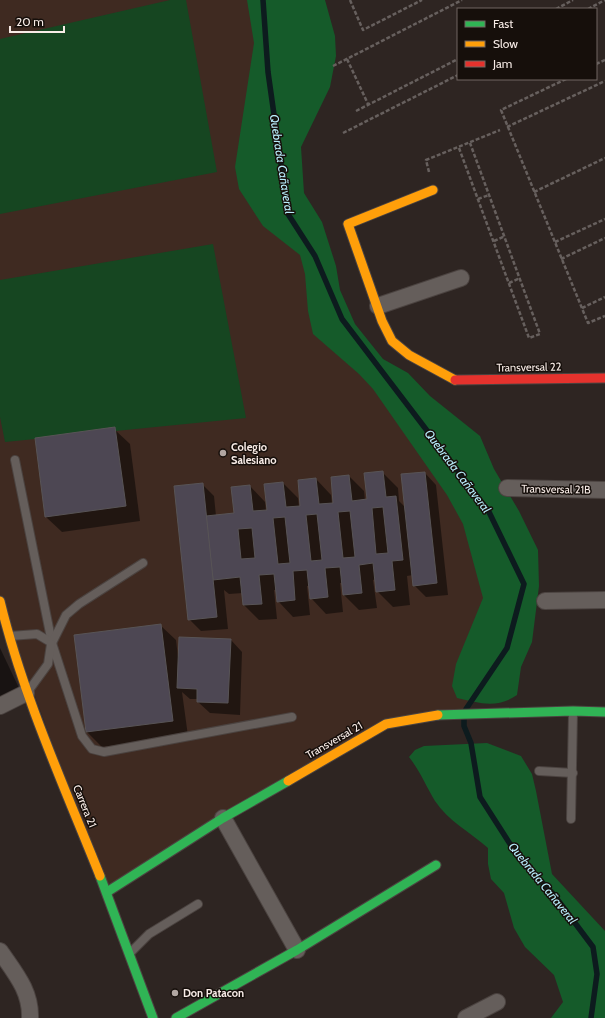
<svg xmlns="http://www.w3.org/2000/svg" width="605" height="1018" viewBox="0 0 605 1018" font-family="Cabin,sans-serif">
<rect width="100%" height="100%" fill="#2e2522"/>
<polygon fill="#3f2a21" points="0,0 263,0 288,214 342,319 489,512 507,648 465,711 386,724 107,892 0,601"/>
<g fill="#164621">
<polygon points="170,0 186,0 217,172 0,214 0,39"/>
<polygon points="213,244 246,418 5,442 0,417 0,280"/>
</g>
<g fill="#155b2a">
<path d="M247,0H325L335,36L336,56L330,87L301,147L304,193L322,222L336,266L340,290L355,324L383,359L408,373L430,396L480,436L494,469L519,511L538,550L539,586L532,642L521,667L517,695C497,709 479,703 457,698L452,686L456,664L483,598L463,524L447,495L373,389L359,374L313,334L308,311L305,274L300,255L263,226L239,189L235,167L254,43Z"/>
<path d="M487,743L521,756L532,774L536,791L552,874L605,931V1018H551L563,1002L554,975L525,947L514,928L504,893L491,879L488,864V848C470,832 448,821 435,801C426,786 420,771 409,757L415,750L424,746Z"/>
</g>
<g fill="#0007">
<polygon points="114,429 130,444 140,521 62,532 46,517 36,439"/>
<polygon points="382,472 398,488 399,501 405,507 425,473 436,485 448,595 426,597 414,585 413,575 407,576 410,605 393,607 377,591 376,579 373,580 377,608 359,610 344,595 343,583 340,583 343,612 326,614 311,598 310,586 307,586 310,615 293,617 278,601 276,590 274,590 277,619 259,620 244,605 243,593 229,594 224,590 228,629 201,631 189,619 202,484 214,496 216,516 235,514 250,486 265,502 266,511 268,510 283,483 298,498 299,507 301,507 316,479 331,495 332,504 335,504 349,476 364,491 365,500 368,500"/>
<polygon points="160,625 176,640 178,657 231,640 242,652 240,715 210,713 198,702 198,699 190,699 182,692 188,736 102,747 87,732"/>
<polygon points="0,648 19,688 0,697"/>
</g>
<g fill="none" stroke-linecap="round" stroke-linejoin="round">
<g stroke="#0d1b1e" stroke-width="5.5">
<polyline points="263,0 268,72 288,214 315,256 342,319 489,512 524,584 507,648 466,709"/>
<polyline points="464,719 464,726 471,743 480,797 519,858 554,895 593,947 597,974 591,1018"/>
</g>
</g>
<g fill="#4d4753" stroke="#585456" fill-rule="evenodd">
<polygon points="115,427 126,506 45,517 35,438"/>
<path d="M383,471L386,497L396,496L403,560L392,561L395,590L376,592L373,563L359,565L362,593L343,595L340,567L325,568L328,597L310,599L307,570L293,571L295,600L277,602L274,574L259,575L262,604L243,605L240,577L213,580L206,516L234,513L231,487L250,485L253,511L267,510L264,484L283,482L286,507L300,506L298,480L316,478L319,504L333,503L331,477L349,475L352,501L367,499L364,473ZM383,507L388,553L376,554L372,508ZM350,511L355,557L343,558L338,512ZM317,514L322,560L311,561L306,515ZM285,517L290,563L278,564L273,518ZM252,528L255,558L241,559L238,529Z"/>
<polygon points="425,472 437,583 413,586 401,474"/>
<polygon points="203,483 217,617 188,620 174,486"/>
<polygon points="161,624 173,721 86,732 74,635"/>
<polygon points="179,637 231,639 228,703 197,702 197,689 177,688"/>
</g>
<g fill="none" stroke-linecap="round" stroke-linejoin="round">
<g stroke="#4b4340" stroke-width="10">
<g id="lane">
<polyline points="15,460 52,643 82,736 92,749 104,752 292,717"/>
<polyline points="10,636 37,634 52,643 66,615 79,604 143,563"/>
<polyline points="29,690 48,664 51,644"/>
<polyline points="539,771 573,773"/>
<polyline points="571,819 573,712"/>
<polyline points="131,952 149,934 198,904"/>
</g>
</g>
<g stroke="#4b4340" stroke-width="18">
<g id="street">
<polyline points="378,306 461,278"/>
<polyline points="507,488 605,490"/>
<polyline points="545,601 605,600"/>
<polyline points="0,706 26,693"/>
<polyline points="223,818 297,950"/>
<path d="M0,951C15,973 31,991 30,1018"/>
<polyline points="466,1018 497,1002"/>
</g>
</g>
<g stroke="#4b4340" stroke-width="11">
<g id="fast">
<polyline points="438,715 573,711 605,712"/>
<polyline points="100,876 153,1018"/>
<polyline points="107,892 223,818 288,781"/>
<polyline points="176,1018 297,950 436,865"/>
</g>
</g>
<g stroke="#4b4340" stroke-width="11">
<g id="slow">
<polyline points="433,190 348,224 382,321 392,341 409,355 455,380"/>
<path d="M0,601C23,696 64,786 100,876"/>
<polyline points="288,781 386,724 438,715"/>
</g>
</g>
<g stroke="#4b4340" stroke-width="11">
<polyline id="jam" points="455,380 605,378"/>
</g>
<g stroke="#67605e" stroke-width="2.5" stroke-dasharray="4 2" stroke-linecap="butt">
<polyline points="350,0 363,30 422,0"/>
<polyline points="556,9 573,0"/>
<polyline points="588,9 605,0"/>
<polyline points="347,59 368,104"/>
<polyline points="596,64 605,60"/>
<polyline points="333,66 462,0"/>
<polyline points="566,79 501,110 588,323 605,316"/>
<polyline points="356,111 458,59"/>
<polyline points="507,127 605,81"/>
<polyline points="343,133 458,75"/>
<polyline points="459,148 529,338 540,334 470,143"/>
<polyline points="429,172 426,160 500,130"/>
<polyline points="534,192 605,158"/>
<polyline points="478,199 489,195"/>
<polyline points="494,241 505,236"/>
<polyline points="555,242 605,219"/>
<polyline points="561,259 605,238"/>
<polyline points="509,283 520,278"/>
<polyline points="582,308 605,297"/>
</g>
<use href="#lane" stroke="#655e5b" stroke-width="8"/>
<use href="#street" stroke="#655e5b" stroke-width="16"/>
<use href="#fast" stroke="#30b455" stroke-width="9"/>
<use href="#slow" stroke="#ff9f0a" stroke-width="9"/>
<use href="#jam" stroke="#e5322d" stroke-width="9"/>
</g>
<g fill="#b1a6a2" stroke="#160f0b" stroke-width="1.5">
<circle cx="223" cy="453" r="4"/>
<circle cx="175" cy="993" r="4"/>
</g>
<g text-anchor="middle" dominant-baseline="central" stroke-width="3" stroke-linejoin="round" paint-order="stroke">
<g font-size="11" fill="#f8ece7" stroke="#160f0b">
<text transform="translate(529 367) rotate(-1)">Transversal 22</text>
<text transform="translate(556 489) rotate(1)">Transversal 21B</text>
<text transform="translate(334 740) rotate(-30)">Transversal 21</text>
<text transform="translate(85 806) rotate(68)">Carrera 21</text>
</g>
<g font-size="11" font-weight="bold" fill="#f8ece7" stroke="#160f0b" text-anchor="start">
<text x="231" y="447">Colegio<tspan x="231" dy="13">Salesiano</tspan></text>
<text x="183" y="993">Don Patacon</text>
</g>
<g font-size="12" font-style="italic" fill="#b8eefc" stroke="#160f0b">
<text transform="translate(282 164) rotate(81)">Quebrada Cañaveral</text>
<text transform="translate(458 471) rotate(53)">Quebrada Cañaveral</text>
<text transform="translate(543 883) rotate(51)">Quebrada Cañaveral</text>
</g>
</g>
<rect x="457" y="8" width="140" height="72" fill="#160f0b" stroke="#706763"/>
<rect x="465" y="21" width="20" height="6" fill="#30b455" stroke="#706763"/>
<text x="493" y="28" font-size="12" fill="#f8ece7">Fast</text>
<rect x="465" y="41" width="20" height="6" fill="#ff9f0a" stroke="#706763"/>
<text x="493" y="48" font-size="12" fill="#f8ece7">Slow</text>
<rect x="465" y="61" width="20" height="6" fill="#e5322d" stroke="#706763"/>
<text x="493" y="68" font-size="12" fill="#f8ece7">Jam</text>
<path d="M10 26v6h54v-6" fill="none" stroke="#f8ece7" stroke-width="2"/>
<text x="16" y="26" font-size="12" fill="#f8ece7" stroke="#160f0b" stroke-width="3" paint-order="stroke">20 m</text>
</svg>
